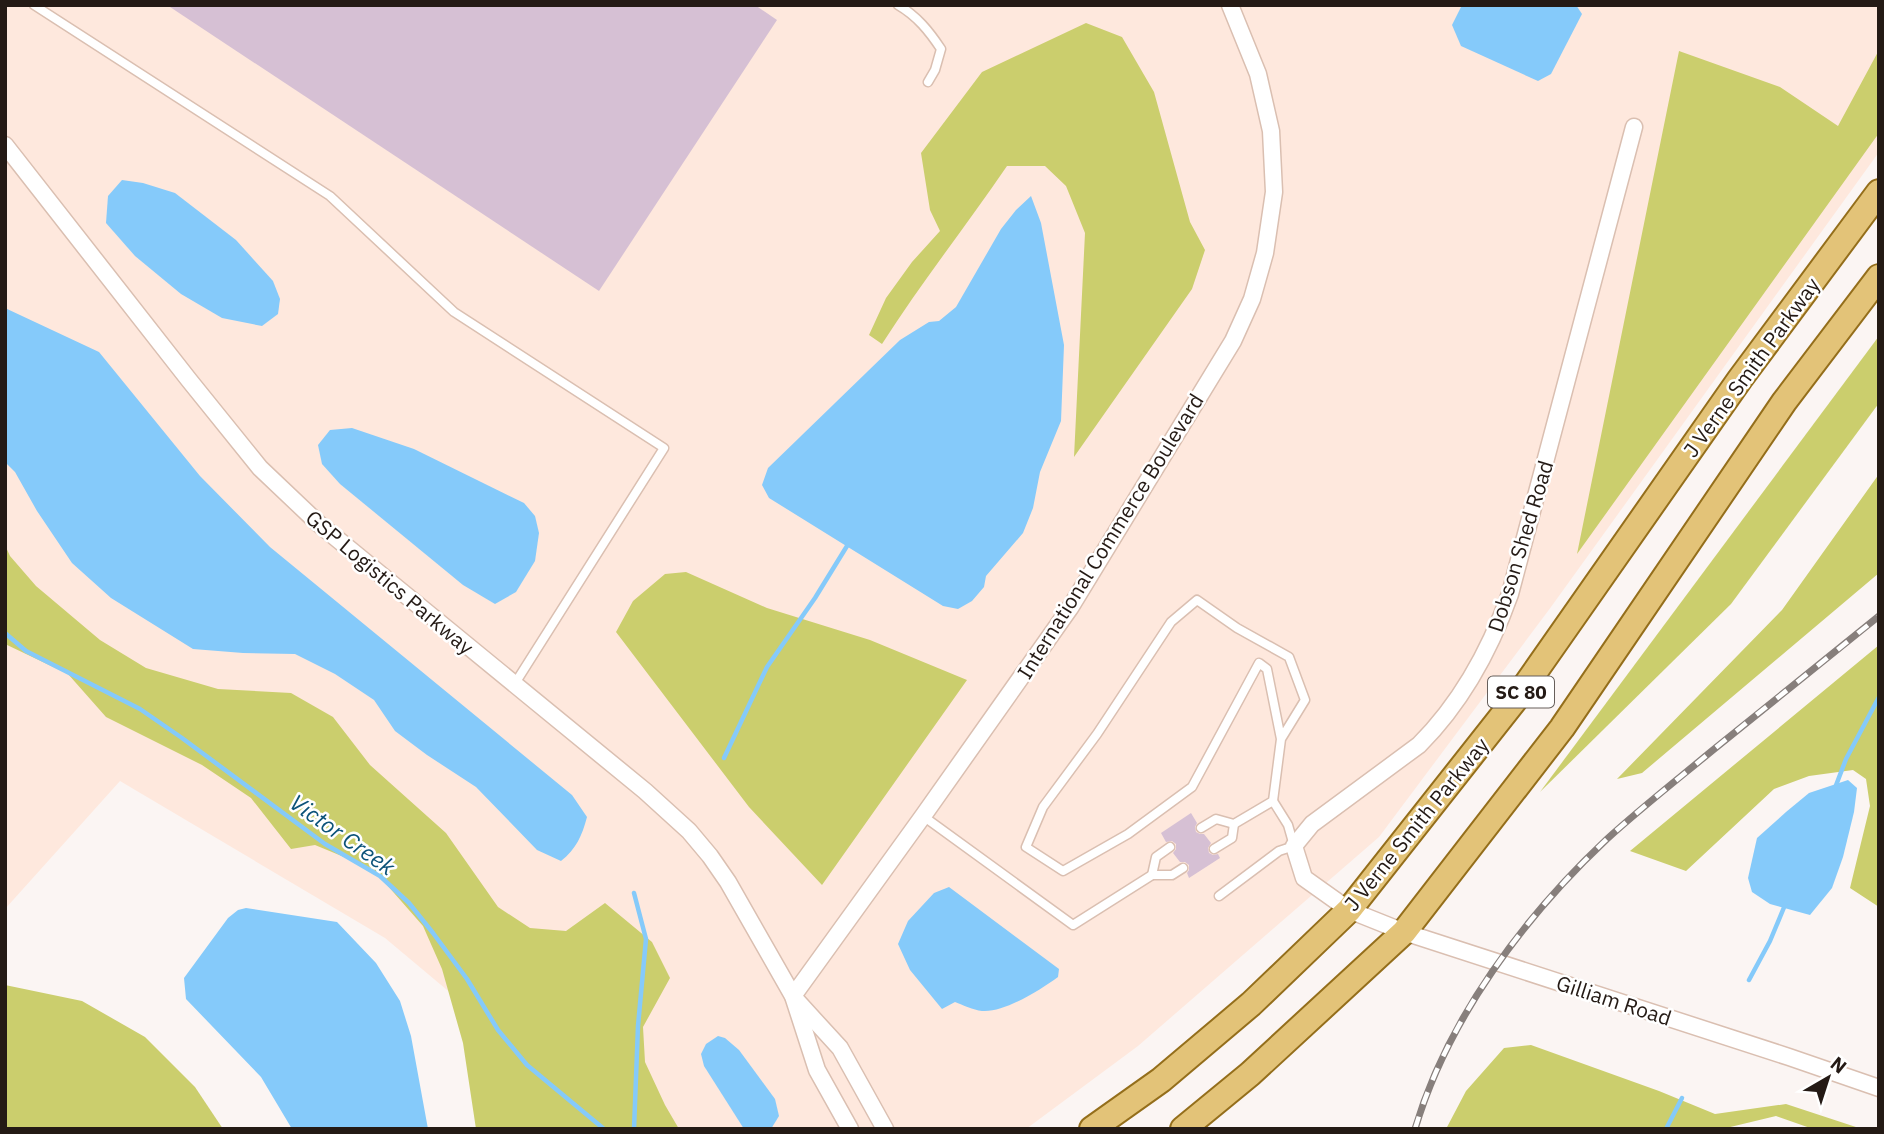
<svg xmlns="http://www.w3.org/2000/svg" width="1884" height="1134" viewBox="0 0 1884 1134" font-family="'IBM Plex Sans',sans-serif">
<rect width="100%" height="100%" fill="#fbf5f3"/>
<polygon fill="#fee8dd" points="5,5 1879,5 1879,152 1551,607 1379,837 1138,1046 1026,1129 613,1129 385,938 120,781 5,909"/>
<g fill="#cbce6d">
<path d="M1086,23L1122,37L1154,92L1190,222L1205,250L1192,289L1074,457L1085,233L1066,186L1045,166H1007C966,226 921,283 882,344L869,335L886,298L912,262L940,231L930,210L921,153L982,72Z"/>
<polygon points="1879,50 1879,133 1577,554 1679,51 1780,87 1838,126"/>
<polygon points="1879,336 1879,403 1731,604 1540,792"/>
<polygon points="1879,474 1879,573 1642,773 1617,779 1782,610"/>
<polygon points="5,545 10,556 36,586 100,640 146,668 218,689 291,693 333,717 370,765 446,833 498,907 530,928 566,931 605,903 652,942 670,978 643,1027 645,1062 665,1105 679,1129 476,1129 463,1043 442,969 423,926 373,869 315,845 291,849 251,798 202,765 106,717 68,674 5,644"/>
<polygon points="686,572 767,608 870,640 967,680 822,885 749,807 616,632 633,601 665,574"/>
<polygon points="1879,645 1879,907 1850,888 1870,806 1866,779 1853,770 1809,776 1774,789 1686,871 1630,851"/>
<polygon points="5,985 82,1001 145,1037 195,1087 223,1129 5,1129"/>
<polygon points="1531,1045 1659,1091 1715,1114 1786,1104 1862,1129 1813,1129 1776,1116 1722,1129 1446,1129 1466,1091 1504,1048"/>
</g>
<g fill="#85cafa">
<polygon points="1462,5 1576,5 1582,14 1551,74 1538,81 1461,46 1452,25"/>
<polygon points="122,180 143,183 175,193 236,240 273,281 280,299 278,314 262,326 222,318 181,294 135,256 106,223 108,196"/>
<polygon points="1031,196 1041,223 1064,345 1061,421 1040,472 1033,508 1023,533 986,576 984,587 972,601 958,609 943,606 769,498 762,485 768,468 900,340 929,322 939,321 956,307 1001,229 1016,210"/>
<path d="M5,308L99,352L200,476L270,547L572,795L587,817C582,836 576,849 561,861L537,850L476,787L427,755L395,731L374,700L335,674L295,654L243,653L193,649L111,598L72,563L37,511L15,472L5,462Z"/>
<polygon points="352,428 414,449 524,503 535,516 539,533 535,561 516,592 495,604 463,585 340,484 322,464 318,445 330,430"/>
<polygon points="1848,780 1857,788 1854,812 1843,857 1832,888 1810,915 1770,904 1752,892 1748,878 1757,838 1786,812 1809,793"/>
<path d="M949,887L1059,969L1058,977C1040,990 1004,1013 982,1011C973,1010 963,1005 955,1002L942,1009L910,970L898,944L908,921L934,893Z"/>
<polygon points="246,908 337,922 376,963 400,1001 411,1036 428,1129 292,1129 261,1077 186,999 184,978 228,918 238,910"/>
<polygon points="718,1036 725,1038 739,1050 775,1099 779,1116 771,1129 744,1129 704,1066 701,1054 706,1044"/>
</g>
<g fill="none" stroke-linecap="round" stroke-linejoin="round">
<g stroke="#85cafa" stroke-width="4.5">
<polyline points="5,633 26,651 140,709 182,738 325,844 380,876 409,903 433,933 467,979 498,1030 527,1065 604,1129"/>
<polyline points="724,758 767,667 815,598 847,546"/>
<polyline points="1835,788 1846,759 1879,697"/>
<polyline points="634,893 646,939 638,1026 634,1129"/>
<polyline points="1749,980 1770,941 1785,905"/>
<polyline points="1666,1129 1682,1098"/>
</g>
</g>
<g fill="#d6c0d4">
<polygon points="167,5 755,5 777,20 599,291"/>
<polygon points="1191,813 1197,823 1195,827 1196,832 1200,834 1204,834 1211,843 1208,848 1209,853 1213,855 1218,854 1220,858 1189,878 1187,873 1189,870 1189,865 1185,862 1180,862 1173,853 1176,849 1176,844 1172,841 1166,842 1161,833"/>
</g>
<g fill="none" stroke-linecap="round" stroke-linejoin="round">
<g stroke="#dabfb1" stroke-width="11">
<g id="service">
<polyline points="34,5 330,196 454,312 664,448 514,685"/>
<path d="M898,5C917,16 929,31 941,49L935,70L928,82"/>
<polyline points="923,816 1073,925 1152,875 1172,875 1183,868"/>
<polyline points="1201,828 1216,819 1234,824 1273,801 1281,739 1305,700 1289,657 1237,628 1197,600 1171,622 1097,734 1043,807 1026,847 1063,871 1128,834 1192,787 1259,663 1267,669 1281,739"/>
<polyline points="1214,849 1232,838 1234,824"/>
<polyline points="1152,875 1156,857 1170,847"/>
<polyline points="1219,896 1279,851 1294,846 1288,825 1273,801"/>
</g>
</g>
<g stroke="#dabfb1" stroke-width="19">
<g id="minor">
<path d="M1634,127L1510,594C1490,650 1461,703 1419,745L1312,824L1294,846L1304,878L1349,910L1404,932L1789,1057L1879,1088"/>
<polyline points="5,145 189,380 260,468 319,524 645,791 689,831 710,856 728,882 793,996 817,1070 850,1129"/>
<polyline points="793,996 923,816 1070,608 1233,341 1252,299 1265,253 1274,192 1271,131 1258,74 1230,5"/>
<polyline points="797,1001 840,1048 885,1129"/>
</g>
</g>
<g stroke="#946e1b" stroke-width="28">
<g id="primary">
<polyline points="1092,1129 1161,1080 1251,1004 1349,910 1518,696 1740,379 1879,192"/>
<polyline points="1183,1129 1250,1074 1404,932 1562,728 1784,402 1879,277"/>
</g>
</g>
<use href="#service" stroke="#fff" stroke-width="8"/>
<use href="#minor" stroke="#fff" stroke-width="16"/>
<use href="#primary" stroke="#e3c378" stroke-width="24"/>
<g stroke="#877f7c" stroke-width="7">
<path id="rail" d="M1415,1129C1448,1018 1524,917 1607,839C1641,808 1678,779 1713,750C1768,705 1824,661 1879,616"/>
</g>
<use href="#rail" stroke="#fff" stroke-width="4.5" stroke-dasharray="13" stroke-linecap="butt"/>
</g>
<g text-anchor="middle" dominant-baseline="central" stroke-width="5" stroke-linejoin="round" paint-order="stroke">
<rect fill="#fff" stroke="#665f5b" stroke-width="2" x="1488" y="676.5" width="66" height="31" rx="5"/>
<g font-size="19" font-weight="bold" fill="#241a15">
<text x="1521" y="692">SC 80</text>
</g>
<g font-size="21" fill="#241a15" stroke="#fff">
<text transform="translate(1751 367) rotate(-54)">J Verne Smith Parkway</text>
<text transform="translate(1110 536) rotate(-58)">International Commerce Boulevard</text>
<text transform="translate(1520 546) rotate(-73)">Dobson Shed Road</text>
<text transform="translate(390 582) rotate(40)">GSP Logistics Parkway</text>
<text transform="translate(1416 824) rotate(-51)">J Verne Smith Parkway</text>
<text transform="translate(1614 1000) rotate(18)">Gilliam Road</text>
</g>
<g font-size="23" font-style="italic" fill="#0c5379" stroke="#fff">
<text transform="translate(343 834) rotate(35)">Victor Creek</text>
</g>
</g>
<rect width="1884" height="1134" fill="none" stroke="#241a15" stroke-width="14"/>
<g transform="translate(1828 1078) rotate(39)" stroke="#ffffff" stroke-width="5" paint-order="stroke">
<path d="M0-5L12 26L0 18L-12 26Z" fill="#241a15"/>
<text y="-10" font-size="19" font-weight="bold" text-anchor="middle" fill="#241a15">N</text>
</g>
</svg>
